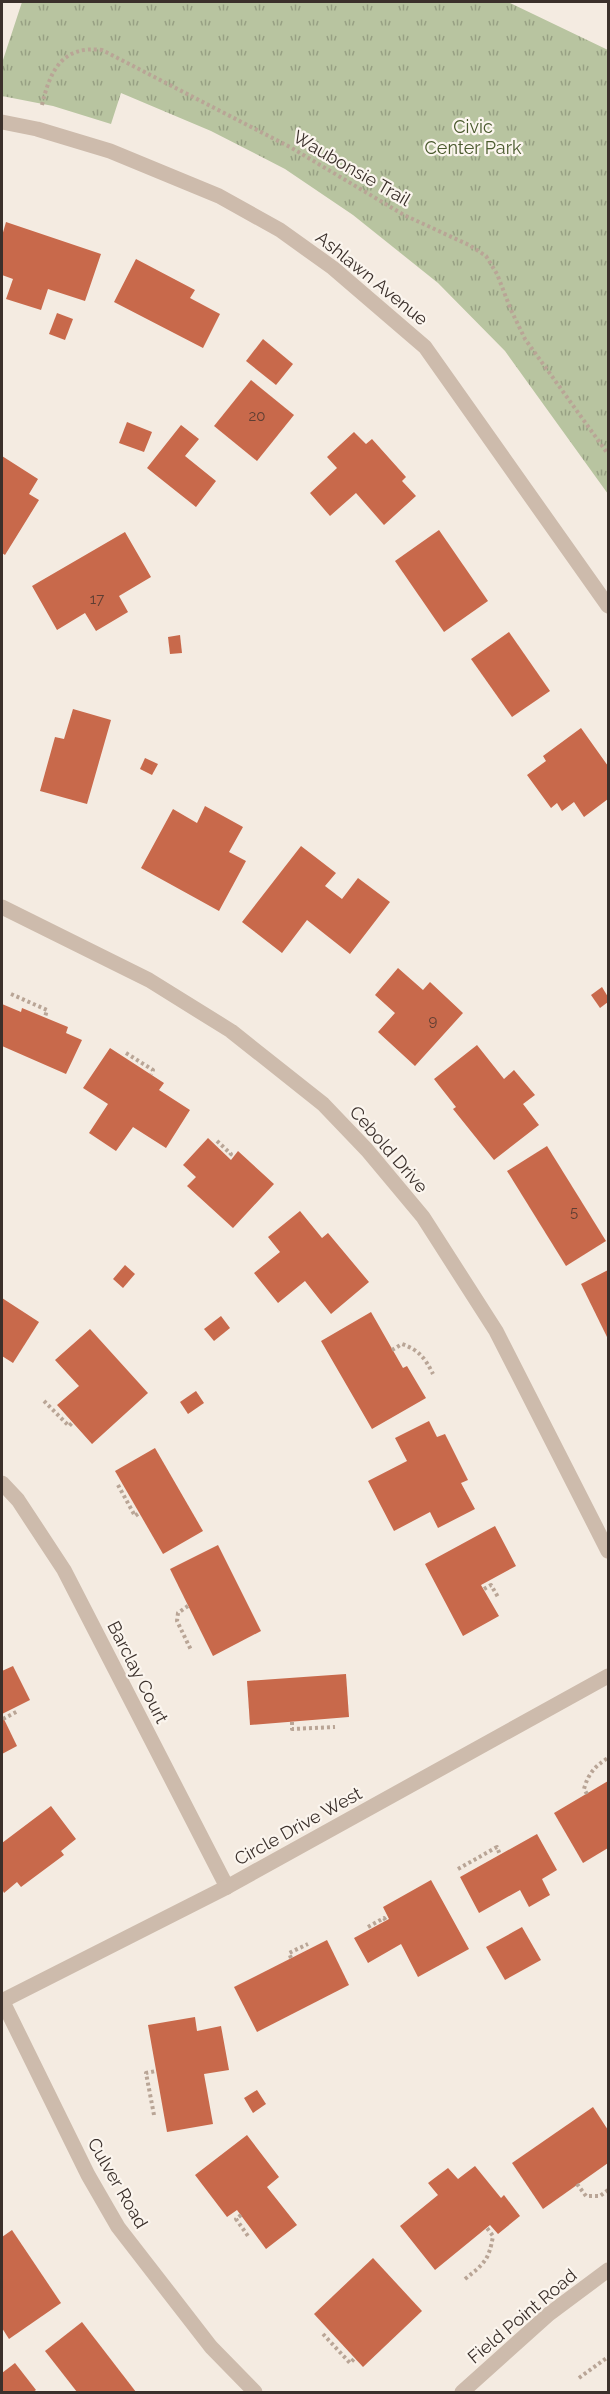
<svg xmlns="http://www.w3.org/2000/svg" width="610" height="2394" viewBox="0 0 610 2394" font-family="Raleway,sans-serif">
<defs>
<pattern id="park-tufts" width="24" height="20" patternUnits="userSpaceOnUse" patternTransform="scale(1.5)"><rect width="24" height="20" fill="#b8c4a0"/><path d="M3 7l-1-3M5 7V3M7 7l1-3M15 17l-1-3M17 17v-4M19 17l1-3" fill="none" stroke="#97a083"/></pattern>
</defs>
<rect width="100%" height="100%" fill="#f4ebe1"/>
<polygon fill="url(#park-tufts)" points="22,2 508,2 608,50 608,494 505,351 438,283 353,215 285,169 211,131 121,93 111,124 53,106 2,96 2,63"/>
<g fill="#c8694b">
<polygon points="6,222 101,254 85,301 48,289 41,310 6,299 13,279 2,275 2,236"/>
<polygon points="136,259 195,290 190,298 220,314 203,348 114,302"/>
<polygon points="57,313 73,319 65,340 49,334"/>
<polygon points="263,339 293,364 276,385 246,361"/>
<polygon points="251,380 294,415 257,461 214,426"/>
<polygon points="127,422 152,432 144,452 119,443"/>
<polygon points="181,425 199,439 185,456 216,481 196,507 147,468"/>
<polygon points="354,432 366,444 372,439 406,477 402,481 416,496 384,525 356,493 330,516 310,493 337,468 327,457"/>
<polygon points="2,456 38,479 29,494 39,500 5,555 2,553"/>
<polygon points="439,530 488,601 444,632 395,561"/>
<polygon points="125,532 151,577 119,596 128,612 96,631 85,613 57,630 32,586"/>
<polygon points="509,632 550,691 512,717 471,659"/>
<polygon points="180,635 182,653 170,654 168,637"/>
<polygon points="73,709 111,720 87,804 40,791 55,737 64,739"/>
<polygon points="581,728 608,766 608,799 584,817 574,802 562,811 557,803 551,808 527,775 546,761 543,756"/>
<polygon points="145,758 158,764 152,775 140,769"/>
<polygon points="205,806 243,827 229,852 246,861 219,911 141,868 173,809 197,823"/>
<polygon points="301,846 336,873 325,886 342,899 358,878 390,902 350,954 307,920 282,953 242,922"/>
<polygon points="398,968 423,990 430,982 463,1013 415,1066 378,1032 395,1013 375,995"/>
<polygon points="602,987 608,997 608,1002 600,1008 591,995"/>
<polygon points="2,1004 21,1012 22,1008 68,1027 66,1033 82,1040 66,1074 2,1046"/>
<polygon points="477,1045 504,1079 514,1070 535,1095 523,1104 539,1125 494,1160 453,1109 456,1107 434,1079"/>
<polygon points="110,1048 164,1083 159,1090 190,1110 166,1148 133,1127 116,1151 89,1133 108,1104 83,1088"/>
<polygon points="208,1138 231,1160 238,1151 274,1184 233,1228 187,1186 196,1177 183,1165"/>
<polygon points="547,1146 606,1241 566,1266 507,1171"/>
<polygon points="300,1211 322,1238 328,1233 369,1282 331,1314 305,1281 278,1303 254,1273 280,1252 268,1237"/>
<polygon points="125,1265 135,1274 123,1288 113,1279"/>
<polygon points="608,1270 608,1339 581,1284"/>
<polygon points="2,1298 39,1322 13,1363 2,1356"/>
<polygon points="371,1312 403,1368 407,1366 426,1398 372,1429 321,1341"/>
<polygon points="221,1316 230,1328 214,1341 204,1329"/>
<polygon points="90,1329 148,1393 92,1444 57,1405 79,1386 55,1360"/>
<polygon points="196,1391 204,1403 188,1414 180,1402"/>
<polygon points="429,1421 437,1437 445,1434 468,1480 461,1483 475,1509 438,1528 430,1512 394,1531 368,1481 407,1461 395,1438"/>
<polygon points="155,1448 203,1531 163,1554 115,1471"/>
<polygon points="495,1526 516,1566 481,1585 499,1616 463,1636 425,1564"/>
<polygon points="218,1545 261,1631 213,1656 170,1569"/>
<polygon points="13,1666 30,1700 2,1714 2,1671"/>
<polygon points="346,1674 349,1717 250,1725 247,1681"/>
<polygon points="2,1715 17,1746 2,1754"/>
<polygon points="608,1781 608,1848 583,1863 554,1813"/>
<polygon points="51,1806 76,1839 61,1851 64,1855 21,1887 17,1882 4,1893 2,1889 2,1843"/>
<polygon points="537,1834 557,1870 542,1879 550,1895 529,1907 520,1890 479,1913 460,1877"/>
<polygon points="431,1880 469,1949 418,1977 401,1944 368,1963 354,1938 389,1919 383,1907"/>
<polygon points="522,1927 541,1960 505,1980 486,1947"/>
<polygon points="327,1940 349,1985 257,2032 234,1987"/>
<polygon points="195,2017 197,2031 221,2026 229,2070 204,2074 213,2124 167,2132 148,2025"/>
<polygon points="257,2090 266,2104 253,2113 244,2098"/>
<polygon points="593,2107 608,2130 608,2163 543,2209 512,2163"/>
<polygon points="247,2135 279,2177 267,2187 297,2225 266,2249 237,2210 227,2217 195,2175"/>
<polygon points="475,2166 501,2198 504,2195 520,2216 498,2234 490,2225 435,2270 400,2226 438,2195 428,2183 448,2168 458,2179"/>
<polygon points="12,2230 61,2303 9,2339 2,2328 2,2237"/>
<polygon points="373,2258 422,2311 363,2367 314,2314"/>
<polygon points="82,2322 136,2392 77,2392 45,2351"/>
<polygon points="15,2363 36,2390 33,2392 2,2392 2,2373"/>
</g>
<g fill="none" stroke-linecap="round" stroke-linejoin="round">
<g stroke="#b9a596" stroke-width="4" stroke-dasharray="3 3" stroke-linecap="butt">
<path d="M42,105C50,71 62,45 102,50L290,147L404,215L469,245L486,256L497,274L511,310L525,339L608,454"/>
<polyline points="11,994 47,1010 45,1017"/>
<polyline points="126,1053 153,1070 151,1074"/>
<polyline points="217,1141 231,1154 228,1157"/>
<path d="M392,1350L402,1344C419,1350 425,1358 433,1374"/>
<polyline points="44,1401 69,1426 73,1422"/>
<polyline points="118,1485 135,1516 139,1513"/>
<polyline points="484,1589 491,1585 498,1597"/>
<polyline points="188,1606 178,1613 177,1621 191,1650"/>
<polyline points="3,1719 18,1711"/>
<polyline points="292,1722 292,1729 335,1727"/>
<path d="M587,1794L584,1789C588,1774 595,1766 608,1758"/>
<polyline points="458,1869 497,1847 500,1855"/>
<polyline points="368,1927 384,1918 386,1921"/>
<polyline points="291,1958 289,1953 308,1944"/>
<polyline points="154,2115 146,2073 156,2071"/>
<polyline points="577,2184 586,2196 600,2196 608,2190"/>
<polyline points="241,2215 236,2219 248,2236"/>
<path d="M465,2279C484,2264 489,2260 493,2236L487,2228"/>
<polyline points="323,2334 350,2363 355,2358"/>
<polyline points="579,2378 608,2357"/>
</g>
<g stroke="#cdbbac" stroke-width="15">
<polyline points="2,122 37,129 110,151 219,196 280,230 333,268 425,347 608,606"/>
<polyline points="2,907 149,980 231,1031 323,1104 367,1150 423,1217 496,1331 608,1551"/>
<polyline points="2,1483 18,1500 64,1570 227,1887"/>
<polyline points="2,2000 88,2175 118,2227 211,2347 255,2392"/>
<polyline points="2,2001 227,1887 608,1676"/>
<polyline points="462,2392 549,2314 608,2270"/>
</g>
</g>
<g text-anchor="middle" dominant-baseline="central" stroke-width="4.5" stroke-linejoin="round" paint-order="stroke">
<g font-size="15" fill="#5e3e33">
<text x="257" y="416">20</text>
<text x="97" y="599">17</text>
<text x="433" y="1021">9</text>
<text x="574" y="1212">5</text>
</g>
<g font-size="18" fill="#4a5a2e" stroke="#fbf5ee">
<text x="473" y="126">Civic<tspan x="473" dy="21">Center Park</tspan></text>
</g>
<g font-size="18" fill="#3b302b" stroke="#fbf5ee">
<text transform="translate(352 168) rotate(30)">Waubonsie Trail</text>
<text transform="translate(372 278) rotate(39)">Ashlawn Avenue</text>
<text transform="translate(389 1149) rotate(49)">Cebold Drive</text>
<text transform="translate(138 1672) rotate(63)">Barclay Court</text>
<text transform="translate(298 1826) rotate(-29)">Circle Drive West</text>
<text transform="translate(118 2183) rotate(60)">Culver Road</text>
<text transform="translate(522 2316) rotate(-40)">Field Point Road</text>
</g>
</g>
<rect width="610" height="2394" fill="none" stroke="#3b302b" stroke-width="6"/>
</svg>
